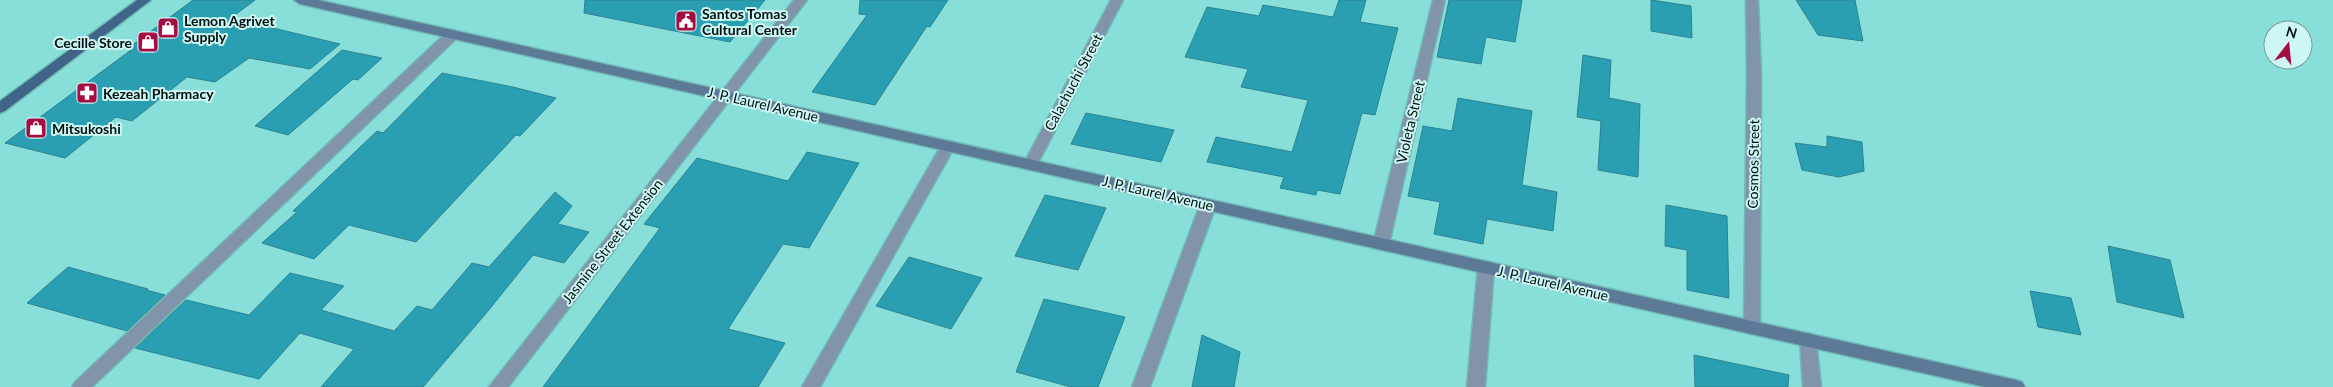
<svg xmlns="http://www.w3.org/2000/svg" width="2333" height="387" viewBox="0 0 2333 387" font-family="Lato,sans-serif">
<rect width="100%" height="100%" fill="#88dfd9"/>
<g fill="#299fb1" stroke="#2b8492">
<polygon points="193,0 255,0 231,18 340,44 310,69 249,58 215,82 187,77 132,121 116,117 65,158 5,143 131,50 127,49"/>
<polygon points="585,0 765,0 730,42 584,13"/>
<polygon points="860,0 948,0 930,27 927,26 875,105 812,92 867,15 859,14"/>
<polygon points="1339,0 1366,0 1360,22 1398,28 1375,115 1362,113 1340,194 1317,190 1316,195 1280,188 1284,177 1207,162 1216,137 1292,152 1308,100 1241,87 1248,69 1185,57 1207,7 1259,16 1263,5 1333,17"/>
<polygon points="1449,0 1522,0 1515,42 1486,37 1481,64 1437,57"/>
<polygon points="1651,0 1691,6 1692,38 1651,31"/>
<polygon points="1796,0 1855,0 1863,41 1818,35"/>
<polygon points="342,50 382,58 358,80 353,79 288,135 255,126"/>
<polygon points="1583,55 1611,60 1609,98 1640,104 1638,177 1598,170 1601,121 1577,117"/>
<polygon points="442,73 513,87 556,98 520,136 516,135 416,242 349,225 314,259 262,243 297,212 293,211 377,131 383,133"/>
<polygon points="1458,98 1532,111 1522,185 1557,192 1553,231 1487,219 1483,244 1434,234 1440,202 1408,196 1423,126 1452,131"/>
<polygon points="1086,113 1174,130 1161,162 1071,144"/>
<polygon points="1827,136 1862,142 1864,171 1839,177 1802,170 1795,143 1827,147"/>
<polygon points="807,152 859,163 809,248 783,244 728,329 785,343 758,387 543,387 660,228 644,224 697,158 788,181"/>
<polygon points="555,192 572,206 558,224 589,232 564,263 533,255 488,311 423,387 321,387 354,349 300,333 259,379 135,348 186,300 249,315 290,273 344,286 321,310 394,331 417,306 432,310 472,263 489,267"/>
<polygon points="1045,195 1106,208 1078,270 1015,256"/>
<polygon points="1666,205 1727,216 1729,298 1687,290 1687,250 1665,246"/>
<polygon points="2108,246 2170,260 2184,318 2117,302"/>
<polygon points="909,257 982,278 951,329 876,306"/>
<polygon points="68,267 148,289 146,290 165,295 127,331 27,303"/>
<polygon points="2030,291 2071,298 2081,335 2038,327"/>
<polygon points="1044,299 1125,317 1098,387 1071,387 1016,372"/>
<polygon points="1202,335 1240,352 1234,387 1192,387"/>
<polygon points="1694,355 1789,375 1788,387 1695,387"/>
</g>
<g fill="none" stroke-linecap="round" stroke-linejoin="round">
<g stroke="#70bab5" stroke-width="3">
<g id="street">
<polygon points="794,0 807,0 508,387 489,387"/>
<polygon points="1111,0 1123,0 1037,165 1035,169 1025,169 1023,165"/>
<polygon points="1433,0 1445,0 1389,244 1387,248 1381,250 1375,248 1373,244"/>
<polygon points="1746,0 1758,0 1761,75 1760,327 1758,332 1752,334 1746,332 1744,327 1747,75"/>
<polygon points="453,30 460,34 458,37 92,387 72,387 75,382 448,31"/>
<polygon points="948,141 953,142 955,146 820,387 802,387 941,146 943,142"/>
<polygon points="1208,200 1213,201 1216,205 1150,387 1132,387 1200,205 1203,201"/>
<polygon points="1486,261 1492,263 1494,267 1485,387 1467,387 1478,267 1480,263"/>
<polygon points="1808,333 1814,335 1816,340 1821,387 1803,387 1800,340 1802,335"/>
</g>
</g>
<g stroke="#70bab5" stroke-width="3">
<polygon id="secondary" points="294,0 318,0 2016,380 2022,382 2025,387 1985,387 300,4"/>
</g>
<g stroke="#70bab5" stroke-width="3">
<polygon id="primary" points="137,0 151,0 5,111 0,113 0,101"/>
</g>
<use href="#street" fill="#8194a9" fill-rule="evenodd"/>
<use href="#secondary" fill="#5c7997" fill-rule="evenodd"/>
<use href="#primary" fill="#416489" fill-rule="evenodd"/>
</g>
<defs>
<g id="civic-square" transform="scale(1.125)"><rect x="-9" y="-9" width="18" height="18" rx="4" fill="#a50c42" stroke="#cef7f4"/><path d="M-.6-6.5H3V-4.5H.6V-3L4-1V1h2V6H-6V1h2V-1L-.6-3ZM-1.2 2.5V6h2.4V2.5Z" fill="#fff"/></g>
<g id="shop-square" transform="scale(1.125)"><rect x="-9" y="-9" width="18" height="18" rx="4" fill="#a50c42" stroke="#cef7f4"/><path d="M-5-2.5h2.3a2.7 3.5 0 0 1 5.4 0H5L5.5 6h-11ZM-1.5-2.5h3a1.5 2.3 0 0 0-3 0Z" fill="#fff"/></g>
<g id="pharmacy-square" transform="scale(1.125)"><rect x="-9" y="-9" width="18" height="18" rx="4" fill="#a50c42" stroke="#cef7f4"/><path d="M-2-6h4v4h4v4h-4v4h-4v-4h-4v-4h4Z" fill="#fff"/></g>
</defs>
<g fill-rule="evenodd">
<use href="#civic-square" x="686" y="21"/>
<use href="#shop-square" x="168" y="28"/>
<use href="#shop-square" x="148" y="42"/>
<use href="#pharmacy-square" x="87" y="93"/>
<use href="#shop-square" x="36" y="128"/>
</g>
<g text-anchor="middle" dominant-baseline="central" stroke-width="4" stroke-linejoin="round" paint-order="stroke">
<g font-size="14" font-weight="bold" fill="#001110" stroke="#cef7f4" text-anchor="start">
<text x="702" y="13">Santos Tomas<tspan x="702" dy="16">Cultural Center</tspan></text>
<text x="184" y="20">Lemon Agrivet<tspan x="184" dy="16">Supply</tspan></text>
<text x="132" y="42" text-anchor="end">Cecille Store</text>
<text x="103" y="93">Kezeah Pharmacy</text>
<text x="52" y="128">Mitsukoshi</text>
</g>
<g font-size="14" fill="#001110" stroke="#cef7f4">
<text transform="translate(1073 82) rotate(-62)">Calachuchi Street</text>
<text transform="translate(763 104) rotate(13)">J. P. Laurel Avenue</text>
<text transform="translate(1410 122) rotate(-77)">Violeta Street</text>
<text transform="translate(1753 164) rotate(-89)">Cosmos Street</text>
<text transform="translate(1158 193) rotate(13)">J. P. Laurel Avenue</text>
<text transform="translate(612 241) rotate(-52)">Jasmine Street Extension</text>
<text transform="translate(1553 283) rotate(13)">J. P. Laurel Avenue</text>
</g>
</g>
<g transform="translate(2288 45) rotate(16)"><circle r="24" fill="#cef7f4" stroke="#7c9b99"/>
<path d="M0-4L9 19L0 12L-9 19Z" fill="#a50c42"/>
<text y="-8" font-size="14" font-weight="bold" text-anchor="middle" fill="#001110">N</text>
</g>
</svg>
